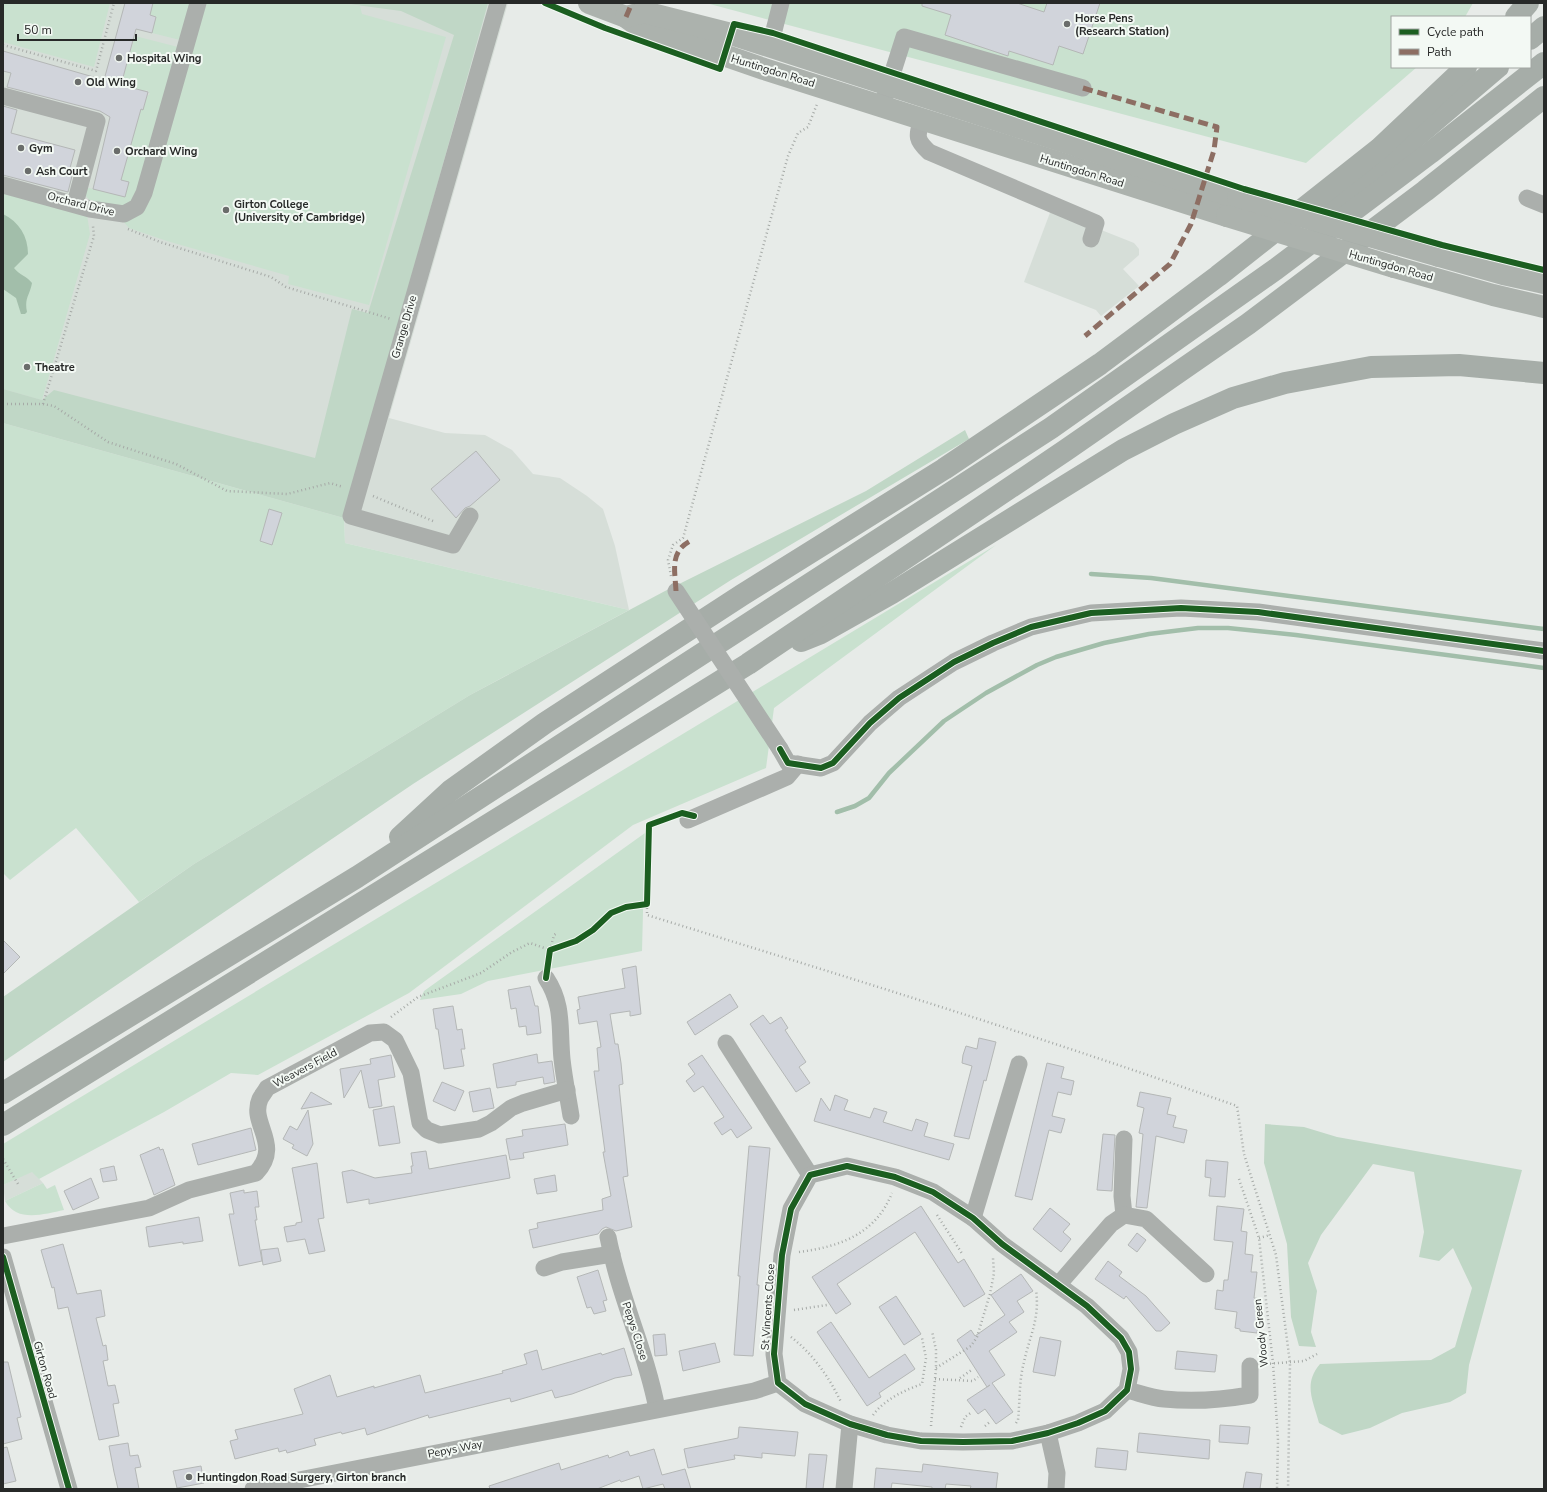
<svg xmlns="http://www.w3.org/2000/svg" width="1547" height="1492" viewBox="0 0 1547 1492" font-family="'Nunito Sans',sans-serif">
<rect width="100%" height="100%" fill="#e7ebe8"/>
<g fill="#d6ded8">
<polygon points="3,3 508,3 389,418 445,433 485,435 512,450 533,474 560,478 587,496 603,509 615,546 629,610 345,543 344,518 3,423"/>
<polygon points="1051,210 1134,243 1139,249 1139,255 1123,269 1139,286 1101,316 1096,310 1024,282"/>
<polygon points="32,1171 43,1183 5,1201 3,1185"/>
</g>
<g fill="#c9e1cf">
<polygon points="3,3 110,3 94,67 3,42"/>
<polygon points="153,3 190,3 180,40 152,33 156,17 150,15"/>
<polygon points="204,3 341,3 360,6 362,14 446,37 369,305 288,284 289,276 167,241 129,228 123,221 140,213"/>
<polygon points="706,3 1473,3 1465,17 1392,17 1392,67 1417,67 1306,163"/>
<polygon points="135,36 178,47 138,194 126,206 91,202 85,195 85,187 125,197 129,182 121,180 141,109 143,110 147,96 150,94 147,90 144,91 121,85"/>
<polygon points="3,193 87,215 90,234 42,400 3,389"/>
<polygon points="3,423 344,518 345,543 629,610 470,695 194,864 139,902 76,828 10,880 3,873"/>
<polygon points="996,545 774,708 766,768 633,825 409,993 258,1075 231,1073 164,1112 39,1179 32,1172 3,1185 3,1144"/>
<polygon points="645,833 642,951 488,981 461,994 420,1000 424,991"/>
<path d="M43,1183L47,1189L55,1185L64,1210C44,1214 17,1223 5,1201Z"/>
</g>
<g fill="#c0d7c6">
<polygon points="341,3 488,3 344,518 3,423 3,389 42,400 54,390 315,458 352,309 368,313 454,35 401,11"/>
<polygon points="965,430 969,439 731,580 413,784 3,1062 3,997 194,864 470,695 665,591 866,491"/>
<path d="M1265,1124L1304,1127L1337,1137L1522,1170L1469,1365L1466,1393L1450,1402L1402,1413L1370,1428L1342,1435L1319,1423C1313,1400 1303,1384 1320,1364L1431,1360L1455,1347L1472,1288L1453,1248L1439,1261L1419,1257L1424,1232L1414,1172L1373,1164L1321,1235L1308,1263L1317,1291L1311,1332L1316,1347L1299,1346L1291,1317L1287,1244L1264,1163Z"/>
</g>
<path fill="#a2beaa" d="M3,214C19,222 28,236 28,254L14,268C19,275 27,276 32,283C30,295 24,298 27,312L25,314H21L16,298L3,289Z"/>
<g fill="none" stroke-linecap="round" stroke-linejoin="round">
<g stroke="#a2beaa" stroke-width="4.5">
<polyline points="1091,574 1151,578 1544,629"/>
<polyline points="837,812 855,806 869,798 889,773 944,721 986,693 1037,665 1056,657 1104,643 1149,634 1198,628 1228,628 1296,635 1544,668"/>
</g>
</g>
<g fill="#d1d4db" stroke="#b4b7b6">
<polygon points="125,3 153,3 150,15 156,17 152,33 136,29 121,85 148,92 143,110 141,109 121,180 129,182 125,197 93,189 110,117 100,111 7,87 11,73 3,71 3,51 104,80"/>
<polygon points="922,3 1017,3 1044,12 1047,3 1100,3 1083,54 1059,46 1053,65 1009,51 1008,56 945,35 951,15 922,6"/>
<polygon points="3,106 17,110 11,133 75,150 68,175 72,176 68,192 3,175"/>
<polygon points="476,451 500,480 470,506 465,508 456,518 431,489"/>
<polygon points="269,509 282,513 272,545 260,541"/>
<polygon points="3,940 20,957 3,974"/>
<polygon points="636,966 641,1014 630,1016 630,1011 610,1014 615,1044 618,1044 621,1063 623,1084 619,1085 628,1176 623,1177 632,1227 616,1231 606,1227 602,1229 598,1234 533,1248 529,1230 538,1228 537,1223 603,1210 602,1199 611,1196 603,1152 605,1152 594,1071 599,1071 597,1048 601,1047 597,1021 579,1024 577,1010 580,1009 578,997 625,988 622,969"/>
<polygon points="530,986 535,1006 538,1006 541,1033 527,1035 526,1026 519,1027 516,1008 511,1009 508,990"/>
<polygon points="730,994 738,1007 695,1035 687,1022"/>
<polygon points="453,1006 457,1030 462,1029 465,1049 461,1049 464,1066 444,1069 438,1029 436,1029 433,1009"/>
<polygon points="763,1015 770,1024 781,1017 788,1028 785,1030 806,1062 799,1067 810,1083 796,1092 750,1024"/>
<polygon points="979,1038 996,1042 986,1081 984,1080 969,1139 954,1136 972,1066 962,1063 963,1055 966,1046 977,1049"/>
<polygon points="537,1054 538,1063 552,1061 555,1082 544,1084 543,1077 516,1082 516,1085 497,1088 493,1064"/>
<polygon points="391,1055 395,1077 378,1080 382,1106 369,1108 361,1070 344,1098 340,1069 371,1064 370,1059"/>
<polygon points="702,1055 752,1128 737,1138 731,1129 722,1135 714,1123 724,1117 703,1086 694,1092 686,1081 695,1074 688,1064"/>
<polygon points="1047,1063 1064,1067 1061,1078 1074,1081 1071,1095 1058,1092 1052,1116 1065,1119 1061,1133 1049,1130 1032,1200 1015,1196"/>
<polygon points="442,1082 464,1091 455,1111 433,1101"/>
<polygon points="490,1088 494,1108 473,1112 469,1092"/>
<polygon points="311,1092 332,1104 301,1109"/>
<polygon points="1140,1092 1171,1098 1167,1114 1176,1116 1173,1127 1187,1130 1184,1143 1156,1136 1147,1208 1136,1207 1143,1134 1139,1133 1144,1108 1137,1106"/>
<polygon points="835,1095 848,1100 844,1110 870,1118 874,1108 887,1112 883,1122 912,1131 916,1119 928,1123 924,1136 954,1144 949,1160 814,1121 821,1098 830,1111"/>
<polygon points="394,1106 400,1143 379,1146 373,1110"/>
<polygon points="308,1110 313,1144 307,1156 292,1148 294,1145 283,1139 290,1126 297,1130"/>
<polygon points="565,1124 568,1145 523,1153 524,1158 510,1160 506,1139 523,1136 522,1130"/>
<polygon points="251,1128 256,1150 198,1165 192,1144"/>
<polygon points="1103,1134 1115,1135 1112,1191 1097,1190"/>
<polygon points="749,1146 770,1148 757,1285 759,1285 753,1356 734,1355 740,1276 738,1276"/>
<polygon points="159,1147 160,1150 163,1149 175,1185 154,1195 140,1155"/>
<polygon points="426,1151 429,1169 506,1155 510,1178 369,1204 369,1199 347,1203 342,1172 352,1170 375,1178 412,1173 411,1166 413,1166 411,1153"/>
<polygon points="1206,1160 1228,1162 1225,1197 1209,1196 1211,1178 1205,1177"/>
<polygon points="317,1163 324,1218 318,1219 325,1251 309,1254 305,1239 287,1242 284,1227 296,1225 296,1223 302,1222 292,1168"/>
<polygon points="114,1166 117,1180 103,1182 100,1169"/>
<polygon points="555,1175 557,1191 537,1194 534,1179"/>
<polygon points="91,1178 99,1198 73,1210 64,1191"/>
<polygon points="244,1190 244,1193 257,1191 259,1207 255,1207 257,1220 255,1220 262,1261 239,1266 229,1214 234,1214 230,1193"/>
<polygon points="921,1206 958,1263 964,1259 985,1294 964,1307 915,1232 837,1284 851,1304 836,1314 812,1277"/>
<polygon points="1217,1206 1244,1209 1241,1231 1247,1232 1245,1254 1253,1255 1251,1272 1257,1272 1254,1298 1261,1299 1257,1333 1240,1331 1240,1329 1235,1328 1237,1312 1215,1309 1217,1290 1223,1291 1224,1280 1228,1280 1233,1242 1214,1240"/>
<polygon points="1050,1208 1070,1224 1063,1232 1071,1239 1061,1252 1033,1229"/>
<polygon points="199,1217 203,1241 183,1244 183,1242 149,1247 146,1227"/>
<polygon points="1137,1233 1146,1240 1137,1252 1128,1245"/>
<polygon points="63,1244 77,1294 101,1290 105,1316 96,1318 103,1346 106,1345 108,1360 103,1361 108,1386 115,1385 119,1403 113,1404 119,1436 99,1440 68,1307 58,1309 54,1287 52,1288 41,1250"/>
<polygon points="278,1248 281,1261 263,1265 261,1250"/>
<polygon points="1108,1261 1122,1272 1119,1276 1146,1296 1170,1323 1161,1331 1156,1331 1126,1296 1124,1299 1095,1279"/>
<polygon points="598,1270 607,1300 603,1301 606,1311 594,1314 591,1307 587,1308 577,1277"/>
<polygon points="1021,1274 1033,1291 1017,1301 1024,1312 1009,1322 1017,1332 989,1351 1005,1375 992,1383 1013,1412 996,1424 985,1409 978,1414 967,1400 990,1385 987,1387 957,1340 971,1330 975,1336 1005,1315 991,1295"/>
<polygon points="896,1296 921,1334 904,1345 879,1307"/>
<polygon points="831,1322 869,1378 905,1354 915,1369 879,1393 881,1397 867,1406 817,1332"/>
<polygon points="665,1334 667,1355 655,1356 653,1335"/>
<polygon points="1040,1337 1061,1341 1055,1376 1033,1372"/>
<polygon points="715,1343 720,1362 683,1371 679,1351"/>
<polygon points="624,1348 632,1375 615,1378 572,1394 555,1398 552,1390 511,1402 510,1398 429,1418 428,1415 367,1435 365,1428 342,1434 341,1432 314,1439 316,1445 287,1453 286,1450 279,1452 278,1448 235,1459 230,1441 238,1439 235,1430 303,1414 294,1389 330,1375 337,1397 374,1386 374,1388 420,1375 425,1393 503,1373 502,1371 527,1364 524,1354 537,1350 542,1370 601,1353 602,1355"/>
<polygon points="1177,1351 1217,1355 1215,1372 1175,1369"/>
<polygon points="3,1362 8,1362 21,1417 17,1418 22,1439 3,1444"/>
<polygon points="1220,1425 1250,1427 1248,1444 1219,1442"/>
<polygon points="739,1427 798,1432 795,1456 762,1453 762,1458 734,1455 735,1459 688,1468 684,1449 738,1438"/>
<polygon points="1139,1433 1210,1440 1209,1459 1137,1452"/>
<polygon points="128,1443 130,1456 138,1455 141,1467 135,1468 139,1489 118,1489 114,1472 109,1446"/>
<polygon points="7,1447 16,1481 3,1484 3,1448"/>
<polygon points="1097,1448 1128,1451 1126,1470 1095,1467"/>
<polygon points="654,1449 662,1475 685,1469 691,1489 665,1489 663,1484 643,1489 639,1476 621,1482 620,1480 597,1489 490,1489 489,1486 559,1463 561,1470 608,1455 609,1458 628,1451 630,1456"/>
<polygon points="809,1454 827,1455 823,1489 806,1489"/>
<polygon points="923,1464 998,1473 996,1489 970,1489 971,1486 946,1484 945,1489 932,1489 932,1487 892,1483 891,1489 874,1489 876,1468 922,1472"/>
<polygon points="201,1466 204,1483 177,1488 173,1471"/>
<polygon points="1246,1472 1262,1474 1260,1489 1243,1489"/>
</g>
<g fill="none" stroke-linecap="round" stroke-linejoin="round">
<g stroke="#a6aaa7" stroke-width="2.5" stroke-dasharray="1 3" stroke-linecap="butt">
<polyline points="3,45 96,71 114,3"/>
<polyline points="128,229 160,242 271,277 286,287 391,319"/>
<polyline points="3,404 43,404 54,406 108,442 176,464 227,491 287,494 330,483 343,487"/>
<polyline points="43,404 94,236 93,226"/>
<polyline points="373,496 433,521"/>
<polyline points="671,576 668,560 673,545 683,538 788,156 798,133 808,127 817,104"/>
<path d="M647,904V915C844,976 1042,1037 1237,1106L1244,1154L1276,1255L1290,1363L1288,1489"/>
<polyline points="391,1017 418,997 481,973 512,952 530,943 550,950 554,935 557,933"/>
<polyline points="3,1159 18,1184"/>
<polyline points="1239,1179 1259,1238 1273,1363 1278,1440 1277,1489"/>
<polyline points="937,1215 963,1255"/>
<polyline points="1259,1238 1270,1235"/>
<path d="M799,1252C839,1247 876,1234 892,1193"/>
<polyline points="794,1310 827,1305"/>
<path d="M791,1337C813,1354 829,1377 841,1402"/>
<polyline points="1266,1364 1304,1361 1317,1354"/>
<polyline points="936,1368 971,1346 977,1337 990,1294 994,1273 993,1258"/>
<polyline points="960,1378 973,1369"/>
<polyline points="935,1379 973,1381 978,1377"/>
<path d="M873,1415C885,1399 905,1390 922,1384L926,1358L922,1338"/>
<path d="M1016,1423L1018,1420C1020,1401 1019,1380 1024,1362C1030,1335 1040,1318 1036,1290"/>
<polyline points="931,1426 936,1368 936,1350 932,1331"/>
<polyline points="985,1426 991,1421"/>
<polyline points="961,1427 965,1417 972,1412"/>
</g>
<g stroke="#abafac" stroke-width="17">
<polyline points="770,46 781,3"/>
<polyline points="3,96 97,121 75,204"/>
<polyline points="882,106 904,37 1083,88"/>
<path d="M922,119C917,136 915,139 929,152L1096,223L1091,239"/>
<polyline points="3,185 90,209 124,214 137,207 144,193 198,3"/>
<polyline points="1527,198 1544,205"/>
<polyline points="470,516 453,545 351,516 498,3"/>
<polyline points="780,749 788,763 821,768 833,763 870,723 899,698 954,662 993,643 1031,627 1091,613 1181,608 1258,612 1544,651"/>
<polyline points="688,820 787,777 798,764"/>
<path d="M546,978C564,1005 559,1029 562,1059C564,1078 568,1097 571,1116"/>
<polyline points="726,1043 810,1175"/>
<polygon points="847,1166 895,1177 933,1192 973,1218 1002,1244 1087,1306 1121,1338 1129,1352 1131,1369 1127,1390 1105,1411 1078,1423 1048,1433 1012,1441 963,1442 921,1441 887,1435 850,1424 805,1404 778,1383 774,1354 782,1255 791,1209 810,1175"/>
<polyline points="1124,1215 1122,1196 1124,1139"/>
<polyline points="973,1218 1019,1064"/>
<path d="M3,1236L149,1208L189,1190L256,1173C283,1144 249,1124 260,1099C262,1095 265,1092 267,1088L370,1033L384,1032L395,1040L411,1073L420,1123L427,1130L440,1135L479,1129L491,1123L511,1108L523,1103L567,1090"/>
<path d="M608,1237C619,1296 646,1350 657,1409"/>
<polyline points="3,1257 69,1489"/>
<polyline points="544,1268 562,1262 612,1254"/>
<polyline points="1059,1284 1111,1224 1124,1215 1146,1219 1206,1274"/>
<path d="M1127,1390C1139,1393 1152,1398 1164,1399C1193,1402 1221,1400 1250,1395V1366"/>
<polyline points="1048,1433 1057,1473 1056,1489"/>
<polyline points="253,1489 754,1391 778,1383"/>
<polyline points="844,1489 850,1424"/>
</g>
<g stroke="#acb2ad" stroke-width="22">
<polyline points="589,3 626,17 637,25 764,69 1227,216"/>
<polyline points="626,17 644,12 731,34 1238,198"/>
<polyline points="1439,256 1503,274 1544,283"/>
<polyline points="1394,267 1493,295 1544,307"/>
</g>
<g stroke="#a6ada8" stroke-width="22">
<polyline points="1516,17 1528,3"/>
<polyline points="1530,39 1544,27"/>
<polyline points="1316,222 1498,67"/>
<polyline points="801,641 821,633 892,593 1123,450 1174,424 1233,398 1285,383 1371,367 1459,365 1544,373"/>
<polyline points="400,837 450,791 545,723 742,595 944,469 1100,364 1218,276 1379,149 1466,67"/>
<polyline points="3,1093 357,877 1051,428 1276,269 1430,153 1544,63"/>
<polyline points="3,1125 748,664 1066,450 1248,324 1425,191 1544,97"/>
</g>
<polyline stroke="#abafac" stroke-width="17" points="676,591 780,749"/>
<g stroke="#acb2ad" stroke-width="22">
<polyline points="1238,198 1439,256"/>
<polyline points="1227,216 1394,267"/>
</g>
<g stroke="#8d6e63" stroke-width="5" stroke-dasharray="10 5" stroke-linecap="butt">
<polyline points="626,17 632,3"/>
<polyline points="1083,88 1217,127 1214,150 1191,224 1170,264 1085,336"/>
<path d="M676,591C675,570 669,551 692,540"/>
</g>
<g stroke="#f3f9f4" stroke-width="8">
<g id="cycleway">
<polyline points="545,3 605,28 720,69 734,24 773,33 1244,189 1442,245 1544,270"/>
<polyline points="780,749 788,763 821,768 833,763 870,723 899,698 954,662 993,643 1031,627 1091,613 1181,608 1258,612 1544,651"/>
<polyline points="546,978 550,950 576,941 593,930 611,913 626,907 647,904 649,825 682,813 694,816"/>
<polygon points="847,1166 895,1177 933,1192 973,1218 1002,1244 1087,1306 1121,1338 1129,1352 1131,1369 1127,1390 1105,1411 1078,1423 1048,1433 1012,1441 963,1442 921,1441 887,1435 850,1424 805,1404 778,1383 774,1354 782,1255 791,1209 810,1175"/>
<polyline points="3,1257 69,1489"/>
</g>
</g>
<use href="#cycleway" stroke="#1b5e20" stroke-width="6"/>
</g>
<g fill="#6a6d6b" stroke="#f3f9f4" stroke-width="1.5">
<circle cx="1067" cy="24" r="4"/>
<circle cx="119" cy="58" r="4"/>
<circle cx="78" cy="82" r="4"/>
<circle cx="21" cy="148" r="4"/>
<circle cx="117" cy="151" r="4"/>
<circle cx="28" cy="171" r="4"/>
<circle cx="226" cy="210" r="4"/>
<circle cx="27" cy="367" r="4"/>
<circle cx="189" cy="1477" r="4"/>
</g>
<g text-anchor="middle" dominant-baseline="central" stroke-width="4" stroke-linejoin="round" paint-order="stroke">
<g font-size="11" font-weight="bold" fill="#272928" stroke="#f3f9f4" text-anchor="start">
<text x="1075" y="18">Horse Pens<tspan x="1075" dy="13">(Research Station)</tspan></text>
<text x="127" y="58">Hospital Wing</text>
<text x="86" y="82">Old Wing</text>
<text x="29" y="148">Gym</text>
<text x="125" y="151">Orchard Wing</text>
<text x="36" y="171">Ash Court</text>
<text x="234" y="204">Girton College<tspan x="234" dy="13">(University of Cambridge)</tspan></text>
<text x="35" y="367">Theatre</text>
<text x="197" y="1477">Huntingdon Road Surgery, Girton branch</text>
</g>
<g font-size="11" fill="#272928" stroke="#f3f9f4">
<text transform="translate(773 71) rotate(17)">Huntingdon Road</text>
<text transform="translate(1082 171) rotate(17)">Huntingdon Road</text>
<text transform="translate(81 204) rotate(14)">Orchard Drive</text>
<text transform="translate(1391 266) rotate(16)">Huntingdon Road</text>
<text transform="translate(404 327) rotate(-74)">Grange Drive</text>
<text transform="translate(305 1068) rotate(-28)">Weavers Field</text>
<text transform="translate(768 1307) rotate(-86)">St Vincents Close</text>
<text transform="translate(635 1331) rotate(72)">Pepys Close</text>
<text transform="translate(1261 1333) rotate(-96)">Woody Green</text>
<text transform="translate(45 1370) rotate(74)">Girton Road</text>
<text transform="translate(455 1449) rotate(-11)">Pepys Way</text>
</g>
</g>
<rect width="1547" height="1492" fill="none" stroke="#272928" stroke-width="8"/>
<rect x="1391" y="16" width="140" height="52" fill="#f3f9f4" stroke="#a1a6a2"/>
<rect x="1399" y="29" width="20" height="6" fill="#1b5e20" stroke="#a1a6a2"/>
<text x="1427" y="36" font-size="12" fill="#272928">Cycle path</text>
<rect x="1399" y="49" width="20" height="6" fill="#8d6e63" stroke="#a1a6a2"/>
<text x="1427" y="56" font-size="12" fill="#272928">Path</text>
<path d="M18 34v6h118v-6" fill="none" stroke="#272928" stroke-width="2"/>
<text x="24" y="34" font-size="12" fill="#272928" stroke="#f3f9f4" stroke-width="3" paint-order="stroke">50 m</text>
</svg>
